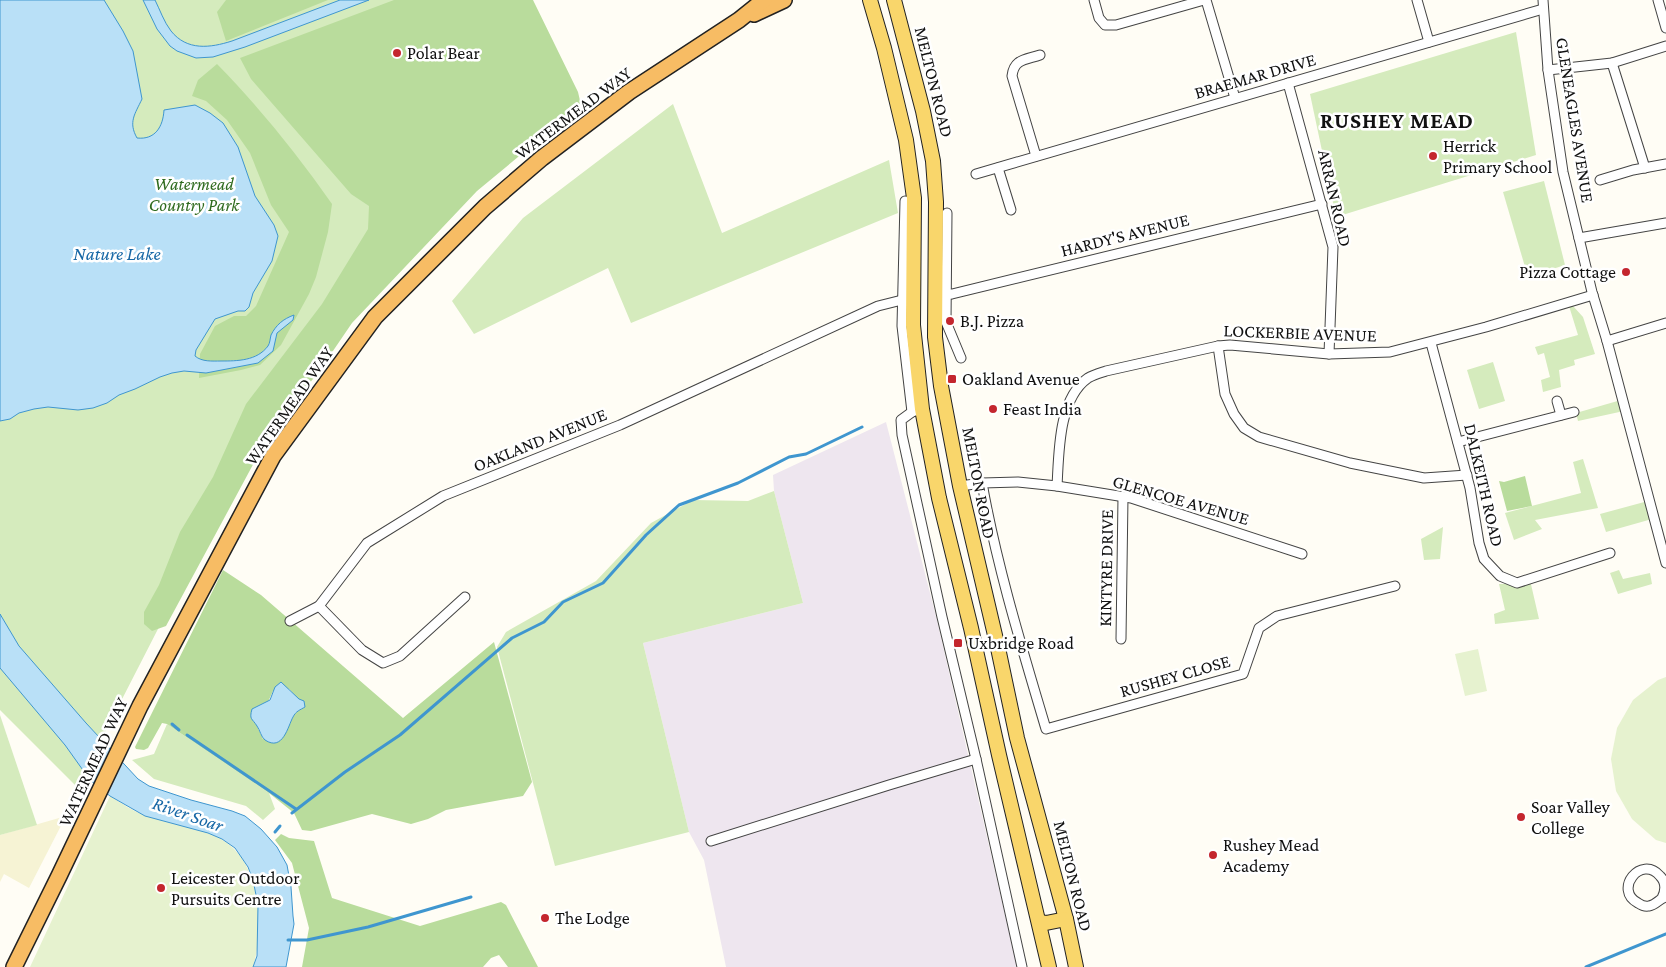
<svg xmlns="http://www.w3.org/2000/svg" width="1666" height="967" viewBox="0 0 1666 967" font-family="'Crimson Pro',serif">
<rect width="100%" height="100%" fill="#fffdf5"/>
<polygon fill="#eee6ef" points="886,422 937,620 1017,967 726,967 704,860 689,832 643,643 803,603 774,491 773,475"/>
<polygon fill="#f6f3d4" points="66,816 29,888 4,874 0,882 0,835"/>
<g fill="#d5ebbd">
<polygon points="0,0 492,0 472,185 343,320 260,430 77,787 0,710"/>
<polygon points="1516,32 1536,155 1336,217 1310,94"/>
<polygon points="673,104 722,233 889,160 898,213 631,323 608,268 474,334 452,301 523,218"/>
<polygon points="1544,181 1565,265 1528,277 1503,192"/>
<polygon points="1569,306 1573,306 1583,317 1595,354 1574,360 1575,365 1559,370 1561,387 1543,392 1541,380 1550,377 1544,353 1538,355 1535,347 1578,335"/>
<polygon points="1493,362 1505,401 1479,409 1467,370"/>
<polygon points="1621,400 1624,411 1578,421 1576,413"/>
<polygon points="1583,459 1598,508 1535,520 1542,529 1514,540 1505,513 1581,493 1573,462"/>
<polygon points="774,491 803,603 643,643 689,832 555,866 497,647 506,632 596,581 651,523 693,500 748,501"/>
<polygon points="1648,501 1652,519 1606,532 1600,514"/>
<polygon points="1443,527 1440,559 1424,560 1421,539"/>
<polygon points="1619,570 1623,579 1650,573 1652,584 1618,594 1610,573"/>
<polygon points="1530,580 1539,619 1495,624 1494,614 1505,610 1499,584 1513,584"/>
<polygon points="0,715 37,825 0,835"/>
<polygon points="167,724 269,793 275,809 263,820 246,806 154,779 132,760 154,754"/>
</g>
<g fill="#b9dc9c" fill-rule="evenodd">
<polygon points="226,0 328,0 226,41 217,12"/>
<polygon points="394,0 533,0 578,92 581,105 477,191 352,323 320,370 269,435 166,626 152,631 144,624 144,612 159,585 180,532 213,477 246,404 322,304 368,229 369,206 351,194 251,79 240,58"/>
<path d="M217,64C259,107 297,154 332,204L328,232L316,277L309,294L281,345L260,365L241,370L199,378L200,354L215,326L234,316H246L256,306L289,232L271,205L250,153L227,120L206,101L192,96L198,80Z"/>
<polygon points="1525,476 1532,506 1507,511 1499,481 1504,482"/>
<path d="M223,570L261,595L403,718L494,642L532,782L523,796L446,810L428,819L411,824L372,814L311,831L302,830L294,813L269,793L167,724L162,723L148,748L144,750L136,749L135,747ZM289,689L305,707L297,711L293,717L263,739L257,726L273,691Z"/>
<polygon points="281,834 289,838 314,841 332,898 420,926 501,902 506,905 538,967 508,967 499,955 491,958 483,967 302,967 309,928 292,863 275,840"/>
</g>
<g fill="#e6f2cf">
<polygon points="1478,649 1487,691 1465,696 1455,654"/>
<polygon points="1666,677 1666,843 1656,840 1632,819 1616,791 1611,759 1617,728 1633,700 1658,680"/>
<path d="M110,796C121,803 134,812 147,816C201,832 243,829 256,895C260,917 260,945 253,967H30Z"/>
</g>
<g fill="#b9e0f7" stroke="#3f96cf">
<path d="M0,0H104L123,31L133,51L142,99C135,114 128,122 137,138C155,140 163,127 164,110L195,105L210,113L223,123L238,147L255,196L274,225L278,236L272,261L253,293L249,307L245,311H238L215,319L196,350L195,356C202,362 212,361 221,361C237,361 257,361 268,346C270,343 270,339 271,335C276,325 283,319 294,315L293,320L277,333L273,351L258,363L206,373L184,371L172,373L160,377L135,389L119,395L107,403L93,408L78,410L48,407L34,409L19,413L10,419L0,421Z"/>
<path d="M143,0H155C160,10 164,22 171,31C187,51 210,48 232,41L340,0H369L245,47L213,57L196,58L177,51L170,46L157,29Z"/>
<polygon points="0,614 19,646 86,723 138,779 149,786 191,800 232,811 245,816 261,829 277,847 287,865 291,887 293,916 294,924 286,967 253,967 257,956 258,905 253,880 248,867 235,848 222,839 208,833 145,816 110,796 90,780 65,745 0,668"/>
<path d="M281,682L299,699L304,701L305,707C300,710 296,711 293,717C288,726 283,752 265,740C261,737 260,730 257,726C252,718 249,720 252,709L270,700L275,687Z"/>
</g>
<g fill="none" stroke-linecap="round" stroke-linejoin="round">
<g stroke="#3f96cf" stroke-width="3">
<polyline points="172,724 179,730"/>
<polyline points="187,735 296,809"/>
<polyline points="292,813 345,772 400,735 512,638 544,622 563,602 603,583 646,535 679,505 738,483 789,457 806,454 862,427"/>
<polyline points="275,832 280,826"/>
<polyline points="288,940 307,940 368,927 471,897"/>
<polyline points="1586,967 1666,934"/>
</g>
<g stroke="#444" stroke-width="11">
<g id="minor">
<polyline points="1094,0 1099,18 1105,25 1116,25 1204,0"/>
<polyline points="1206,0 1235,98"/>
<polyline points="1417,0 1429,42"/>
<polyline points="1543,0 1548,70 1563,172 1592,292 1607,341 1666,563"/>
<polyline points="1658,0 1666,28"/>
<polyline points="1612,63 1645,168"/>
<polyline points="1548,70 1612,63 1666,46"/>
<polyline points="1288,83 1333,247 1329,354"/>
<path d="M1036,156L1012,76C1014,59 1025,60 1040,55"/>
<polyline points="998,168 1011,210"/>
<polyline points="976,174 1543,9"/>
<polyline points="1600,180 1633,170 1666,164"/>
<polyline points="905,201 902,326 912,412"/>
<polyline points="947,213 946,322 961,358"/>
<polyline points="1579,238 1666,223"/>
<polyline points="936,296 952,294 1322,204"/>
<polyline points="1607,341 1666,323"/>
<polyline points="1431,343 1470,488 1479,543 1484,559 1500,576 1517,583 1610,553"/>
<polyline points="1218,346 1225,394 1234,414 1244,428 1259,437 1350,463 1424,478 1467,475"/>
<polyline points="1557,401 1561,415"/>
<polyline points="922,409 912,412 901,420 902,435 942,617 976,759 1022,967"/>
<polyline points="1458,442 1574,412"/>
<path d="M982,483C997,567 1022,648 1046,729L1243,674L1259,628L1277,616L1395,586"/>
<polyline points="960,486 982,483 1018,482 1057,486 1131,498 1302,554"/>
<path d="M1057,486C1059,453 1058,399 1088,378C1093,375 1100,373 1106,371L1218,346L1230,345L1329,354L1390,352L1486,327L1593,295"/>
<polyline points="319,606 362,650 383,663 400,656 465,597"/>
<polyline points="290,621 319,606 367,543 443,496 620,425 878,306 914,297"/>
<polyline points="1121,639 1123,497"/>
<polyline points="711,841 889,785 976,759"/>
<path d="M1662,898C1666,890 1666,882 1660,876C1641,854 1613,890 1638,903C1641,905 1645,907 1649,906C1656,905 1660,898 1666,897"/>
</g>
</g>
<g stroke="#222" stroke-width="16">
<g id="primary">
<polyline points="870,0 884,48 906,140 914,198 913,325 922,409 939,498 971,628 999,755 1049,967"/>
<polyline points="894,0 923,111 933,161 936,202 935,337 941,386 960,486 998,648 1017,738 1066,919 1076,967"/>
<polyline points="1039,922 1046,923 1066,919"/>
</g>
</g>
<g stroke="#222" stroke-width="18">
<g id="trunk">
<polyline points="754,14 784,0"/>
<polyline points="14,967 59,876 140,706 273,456 375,317 485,207 542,158 629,92 739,20 764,0"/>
</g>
</g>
<use href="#minor" stroke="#fff" stroke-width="9"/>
<use href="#primary" stroke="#f9d66b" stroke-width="14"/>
<use href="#trunk" stroke="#f7bc64" stroke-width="15"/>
</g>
<g fill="#c4262e" stroke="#fff" stroke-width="2">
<circle cx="397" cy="53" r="5"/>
<circle cx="1433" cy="156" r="5"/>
<circle cx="1626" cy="272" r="5"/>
<circle cx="950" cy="321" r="5"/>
<rect x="947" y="374" width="10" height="10" rx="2.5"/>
<circle cx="993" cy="409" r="5"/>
<rect x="953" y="638" width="10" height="10" rx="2.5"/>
<circle cx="1521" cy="817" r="5"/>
<circle cx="1213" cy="855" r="5"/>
<circle cx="161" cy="888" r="5"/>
<circle cx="545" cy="918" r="5"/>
</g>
<g text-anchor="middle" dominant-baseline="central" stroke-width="5" stroke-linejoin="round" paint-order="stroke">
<g font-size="18" fill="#111" stroke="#fff" text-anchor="start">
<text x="407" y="53">Polar Bear</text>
<text x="1443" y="146">Herrick<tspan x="1443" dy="21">Primary School</tspan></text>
<text x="1616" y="272" text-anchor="end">Pizza Cottage</text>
<text x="960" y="321">B.J. Pizza</text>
<text x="962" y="379">Oakland Avenue</text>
<text x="1003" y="409">Feast India</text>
<text x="968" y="643">Uxbridge Road</text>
<text x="1531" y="807">Soar Valley<tspan x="1531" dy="21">College</tspan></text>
<text x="1223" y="845">Rushey Mead<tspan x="1223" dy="21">Academy</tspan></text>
<text x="171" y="878">Leicester Outdoor<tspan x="171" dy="21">Pursuits Centre</tspan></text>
<text x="555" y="918">The Lodge</text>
</g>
<g font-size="18" fill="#111" stroke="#fff">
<text transform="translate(1255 76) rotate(-16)">BRAEMAR DRIVE</text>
<text transform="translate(934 82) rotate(76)">MELTON ROAD</text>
<text transform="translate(573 113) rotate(-37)">WATERMEAD WAY</text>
<text transform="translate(1575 120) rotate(81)">GLENEAGLES AVENUE</text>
<text transform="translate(1335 198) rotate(77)">ARRAN ROAD</text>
<text transform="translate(1125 235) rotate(-14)">HARDY'S AVENUE</text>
<text transform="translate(1300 333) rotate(2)">LOCKERBIE AVENUE</text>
<text transform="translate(289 406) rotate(-55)">WATERMEAD WAY</text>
<text transform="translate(540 440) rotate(-22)">OAKLAND AVENUE</text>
<text transform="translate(979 483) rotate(79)">MELTON ROAD</text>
<text transform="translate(1484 485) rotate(77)">DALKEITH ROAD</text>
<text transform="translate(1181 500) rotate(16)">GLENCOE AVENUE</text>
<text transform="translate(1106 568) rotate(-89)">KINTYRE DRIVE</text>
<text transform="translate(1175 676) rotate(-16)">RUSHEY CLOSE</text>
<text transform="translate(93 762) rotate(-65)">WATERMEAD WAY</text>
<text transform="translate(1073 876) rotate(76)">MELTON ROAD</text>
</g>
<g font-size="18" font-style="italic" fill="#2f6b1f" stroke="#fff">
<text x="194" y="184">Watermead<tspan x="194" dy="21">Country Park</tspan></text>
</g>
<g font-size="19" font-style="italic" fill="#1768a6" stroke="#fff">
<text x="117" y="253">Nature Lake</text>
<text transform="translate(188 814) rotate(19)">River Soar</text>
</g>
<g font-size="22" font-weight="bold" letter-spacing="1" fill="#111" stroke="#fff">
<text x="1397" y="120">RUSHEY MEAD</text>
</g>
</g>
</svg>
